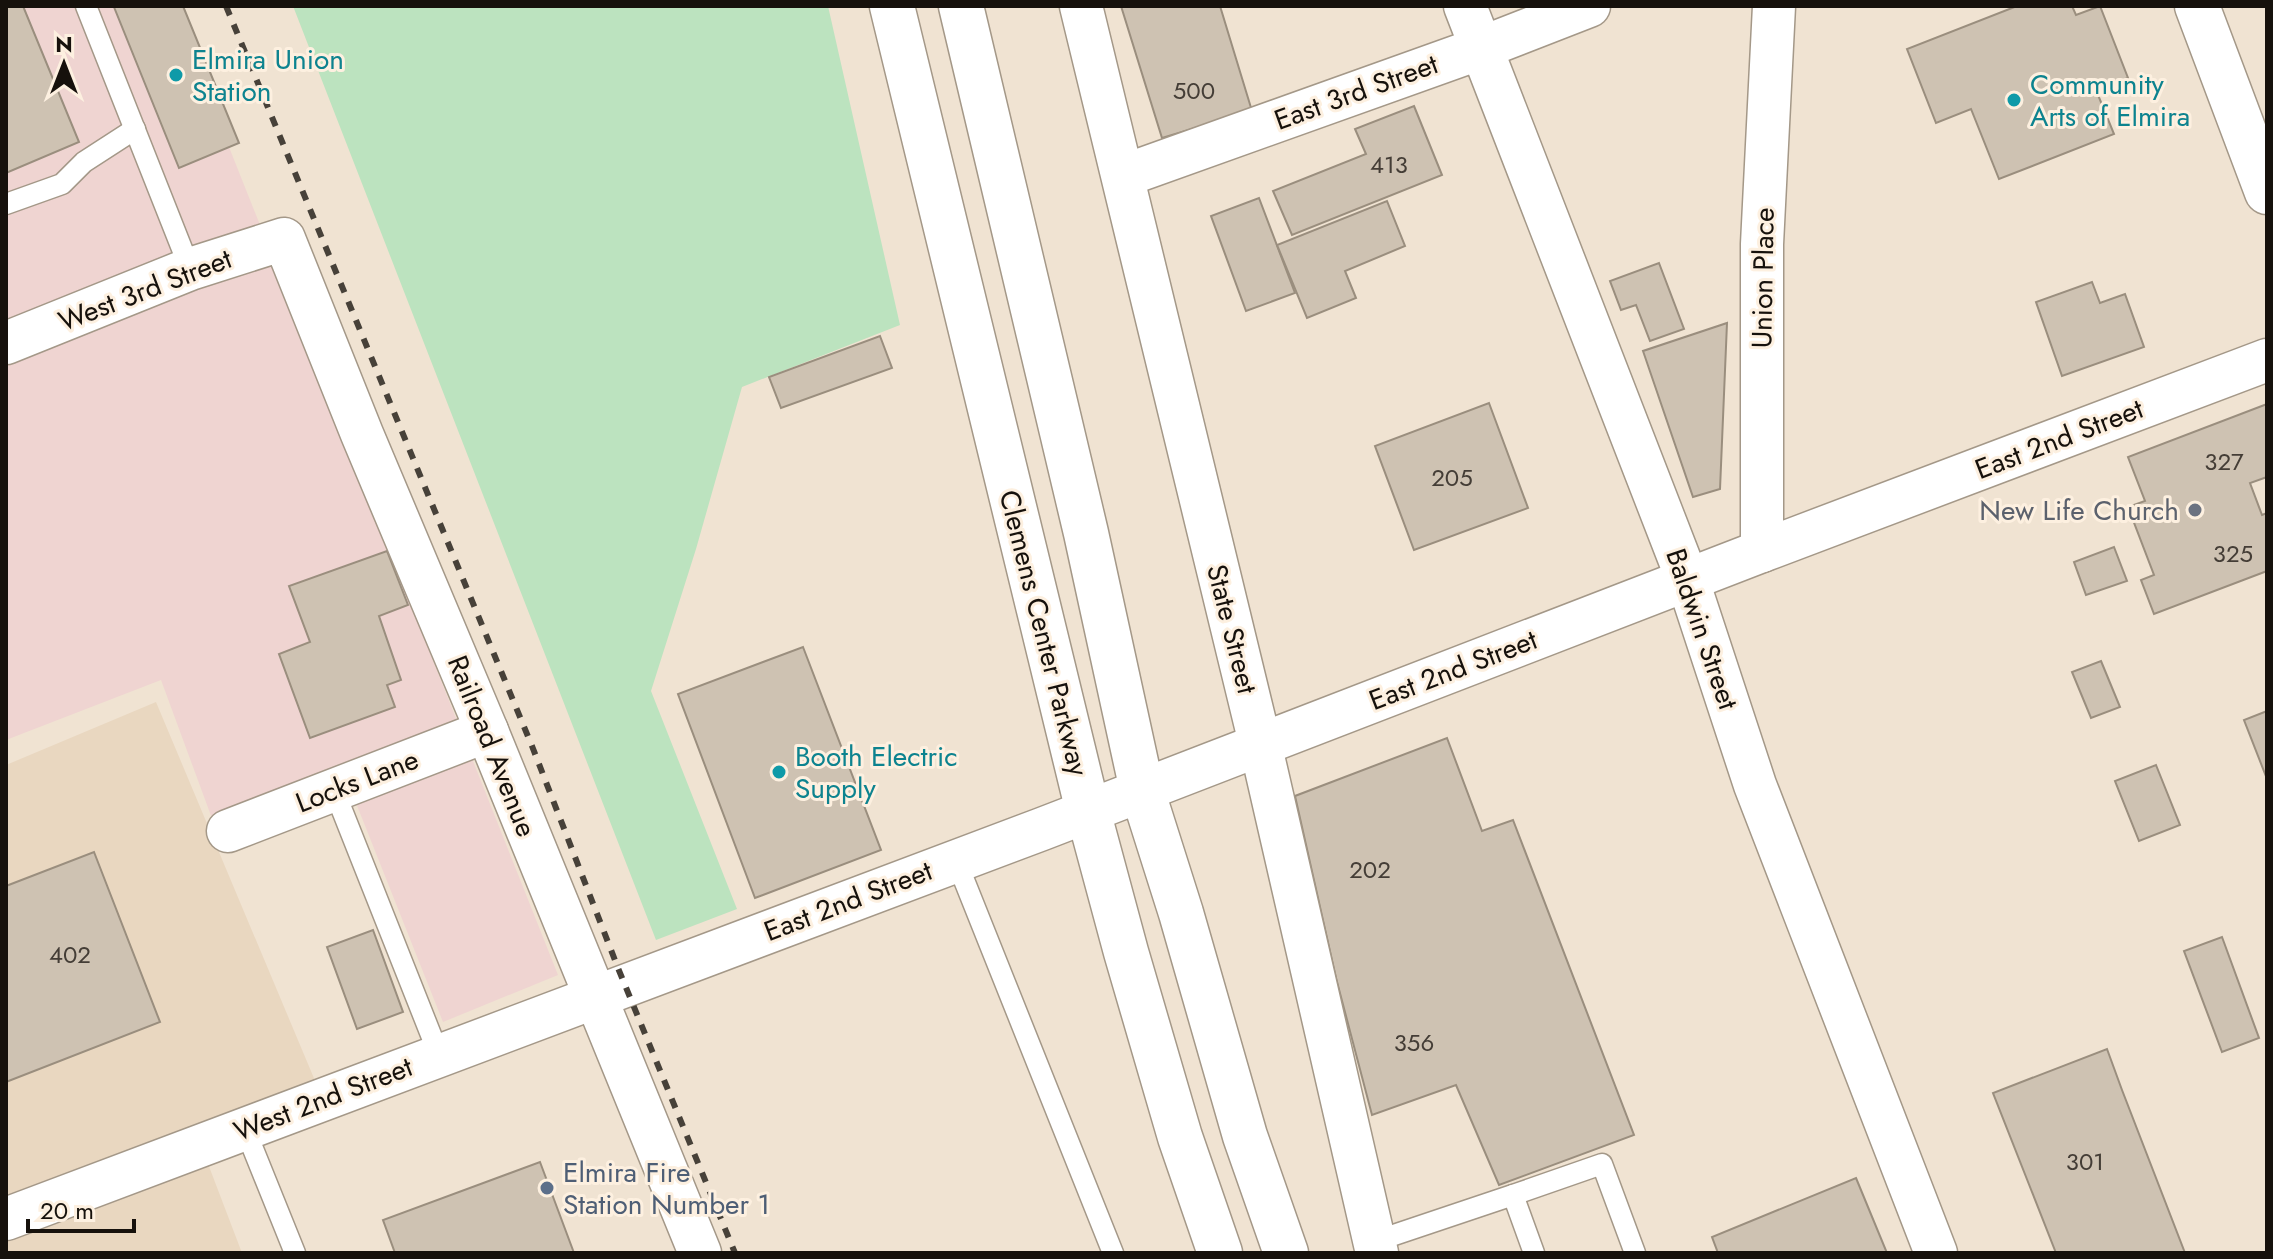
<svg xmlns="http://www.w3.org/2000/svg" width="2273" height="1259" viewBox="0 0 2273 1259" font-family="Jost,sans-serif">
<rect width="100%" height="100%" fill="#f0e3d2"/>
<polygon fill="#e9d7c0" points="156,702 316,1083 194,1127 242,1253 6,1253 6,765"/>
<polygon fill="#efd4d1" points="6,6 173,6 558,975 443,1022 354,798 224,851 161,680 6,740"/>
<polygon fill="#bce3bf" points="293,6 828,6 900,325 742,387 696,549 651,691 737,909 656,940"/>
<g fill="#cec2b2" stroke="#9a8e7e" stroke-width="2">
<polygon points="6,6 23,6 79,142 6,173"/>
<polygon points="116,6 183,6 239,143 179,168 114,7"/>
<polygon points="1121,6 1220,6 1252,111 1162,138"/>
<polygon points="2017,6 2072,6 2076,15 2100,6 2128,78 2096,90 2114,134 1999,179 1971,109 1936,123 1907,49"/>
<polygon points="1414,106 1442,175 1292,235 1273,191 1366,154 1355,129"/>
<polygon points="1259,198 1295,293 1246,311 1211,216"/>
<polygon points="1387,201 1405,246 1345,271 1356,298 1307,318 1277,245"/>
<polygon points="1659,263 1684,329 1650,341 1636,305 1621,310 1610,281"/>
<polygon points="2092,282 2100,303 2125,294 2144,347 2062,376 2036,302"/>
<polygon points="1727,323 1720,489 1693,497 1643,351"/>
<polygon points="880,336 892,368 781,408 769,377"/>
<polygon points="1489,403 1528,508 1414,550 1375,446"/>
<polygon points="2267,404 2267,477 2250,483 2262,515 2267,513 2267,571 2154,614 2141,580 2154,575 2128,507 2145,501 2128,457"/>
<polygon points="2114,547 2127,581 2086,595 2074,562"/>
<polygon points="387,551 408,605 379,616 401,680 387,685 395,707 310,738 279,654 310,642 289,586"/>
<polygon points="803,647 881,850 755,898 678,694"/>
<polygon points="2101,661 2120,707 2091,718 2072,672"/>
<polygon points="2267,711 2267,779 2244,720"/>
<polygon points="1447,738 1482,831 1513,820 1634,1135 1499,1185 1456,1085 1372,1115 1336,978 1295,796"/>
<polygon points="2156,765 2180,825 2139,841 2115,781"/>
<polygon points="94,852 160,1022 6,1082 6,886"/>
<polygon points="373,930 403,1012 357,1029 327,947"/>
<polygon points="2222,937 2259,1038 2222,1052 2184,951"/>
<polygon points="2107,1049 2122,1090 2185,1253 2056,1253 1993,1093"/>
<polygon points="540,1162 574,1253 395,1253 383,1220"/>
<polygon points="1856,1178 1887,1253 1718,1253 1712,1237"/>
</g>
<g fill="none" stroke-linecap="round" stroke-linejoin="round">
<g stroke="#a49888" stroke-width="23">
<g id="service">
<polyline points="86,6 190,269"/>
<polyline points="6,204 62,184 84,162 135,129"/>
<polyline points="334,790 439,1055"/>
<polyline points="956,860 1113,1253"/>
<polyline points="245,1129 295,1253"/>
<polyline points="1513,1195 1602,1164 1635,1253"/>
<polyline points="1373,1242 1513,1195 1534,1253"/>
</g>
</g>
<g stroke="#a49888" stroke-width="45">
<g id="minor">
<polyline points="1081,6 1260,743 1377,1253"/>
<polyline points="1465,6 1688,581 1755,785 1936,1253"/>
<polyline points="1123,176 1481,48 1589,6"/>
<polyline points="6,343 190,269 284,239 362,434 487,731 700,1253"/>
<polyline points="1762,551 1762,244 1774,6"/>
<polyline points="228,831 487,731"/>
<polyline points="6,1219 1042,829 1762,551 2267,360"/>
</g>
</g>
<g stroke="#a49888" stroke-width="47">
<polyline id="tertiary" points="2197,6 2267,192"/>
</g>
<g stroke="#a49888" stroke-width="47">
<g id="primary">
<polyline points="892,6 1088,811 1126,952 1180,1137 1220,1253"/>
<polyline points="961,6 1086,533 1142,790 1181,913 1245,1136 1286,1253"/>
</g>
</g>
<use href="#service" stroke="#fff" stroke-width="20"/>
<use href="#minor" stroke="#fff" stroke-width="42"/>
<use href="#tertiary" stroke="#fff" stroke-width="44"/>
<use href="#primary" stroke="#fff" stroke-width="44"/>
<polyline stroke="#474139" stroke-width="6" stroke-dasharray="10 10" stroke-linecap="butt" points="226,6 532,746 618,968 735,1253"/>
</g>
<g fill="#0f9aa8" stroke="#fdf0e0" stroke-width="3">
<circle cx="176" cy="75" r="8"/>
<circle cx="2014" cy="100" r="8"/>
<circle cx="779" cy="772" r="8"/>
</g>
<circle fill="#6b7280" stroke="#fdf0e0" stroke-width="3" cx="2195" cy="510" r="8"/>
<circle fill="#5c6f8a" stroke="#fdf0e0" stroke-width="3" cx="547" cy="1188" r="8"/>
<g text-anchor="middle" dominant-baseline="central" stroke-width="6" stroke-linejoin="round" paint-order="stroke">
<g font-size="24" fill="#443d36">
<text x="1194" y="90">500</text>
<text x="1389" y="164">413</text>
<text x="2224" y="461">327</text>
<text x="1452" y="477">205</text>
<text x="2233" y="553">325</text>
<text x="1370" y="869">202</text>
<text x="70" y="954">402</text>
<text x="1414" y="1042">356</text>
<text x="2085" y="1161">301</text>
</g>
<g font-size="28" fill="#0d838f" stroke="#fdf0e0" text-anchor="start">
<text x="192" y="59">Elmira Union<tspan x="192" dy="32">Station</tspan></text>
<text x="2030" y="84">Community<tspan x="2030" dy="32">Arts of Elmira</tspan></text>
<text x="795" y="756">Booth Electric<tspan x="795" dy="32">Supply</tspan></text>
</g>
<g font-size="28" fill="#16110c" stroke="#fdf0e0">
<text transform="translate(1356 92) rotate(-20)">East 3rd Street</text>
<text transform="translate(1763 278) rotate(-89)">Union Place</text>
<text transform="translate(145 290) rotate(-21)">West 3rd Street</text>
<text transform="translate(2059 439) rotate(-21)">East 2nd Street</text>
<text transform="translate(1232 629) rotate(76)">State Street</text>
<text transform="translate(1702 629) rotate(71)">Baldwin Street</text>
<text transform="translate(1044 633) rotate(76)">Clemens Center Parkway</text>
<text transform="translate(1453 670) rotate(-21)">East 2nd Street</text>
<text transform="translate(492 746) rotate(68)">Railroad Avenue</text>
<text transform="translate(357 781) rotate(-21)">Locks Lane</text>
<text transform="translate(848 901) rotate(-21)">East 2nd Street</text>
<text transform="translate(323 1099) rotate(-21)">West 2nd Street</text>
</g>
<g font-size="28" fill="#5b616d" stroke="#fdf0e0" text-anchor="end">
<text x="2179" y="510">New Life Church</text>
</g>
<g font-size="28" fill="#4e5e75" stroke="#fdf0e0" text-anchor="start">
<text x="563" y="1172">Elmira Fire<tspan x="563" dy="32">Station Number 1</tspan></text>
</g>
</g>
<rect width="2273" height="1259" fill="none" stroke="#16110c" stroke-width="16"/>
<g transform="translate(64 64)" stroke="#fdf0e0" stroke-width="6" paint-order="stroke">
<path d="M0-6L14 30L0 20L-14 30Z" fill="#16110c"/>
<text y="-12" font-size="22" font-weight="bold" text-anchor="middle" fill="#16110c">N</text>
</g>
<path d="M28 1219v12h106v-12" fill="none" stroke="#16110c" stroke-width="4"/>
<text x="40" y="1219" font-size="24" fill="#16110c" stroke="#fdf0e0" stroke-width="6" paint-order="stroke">20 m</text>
</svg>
